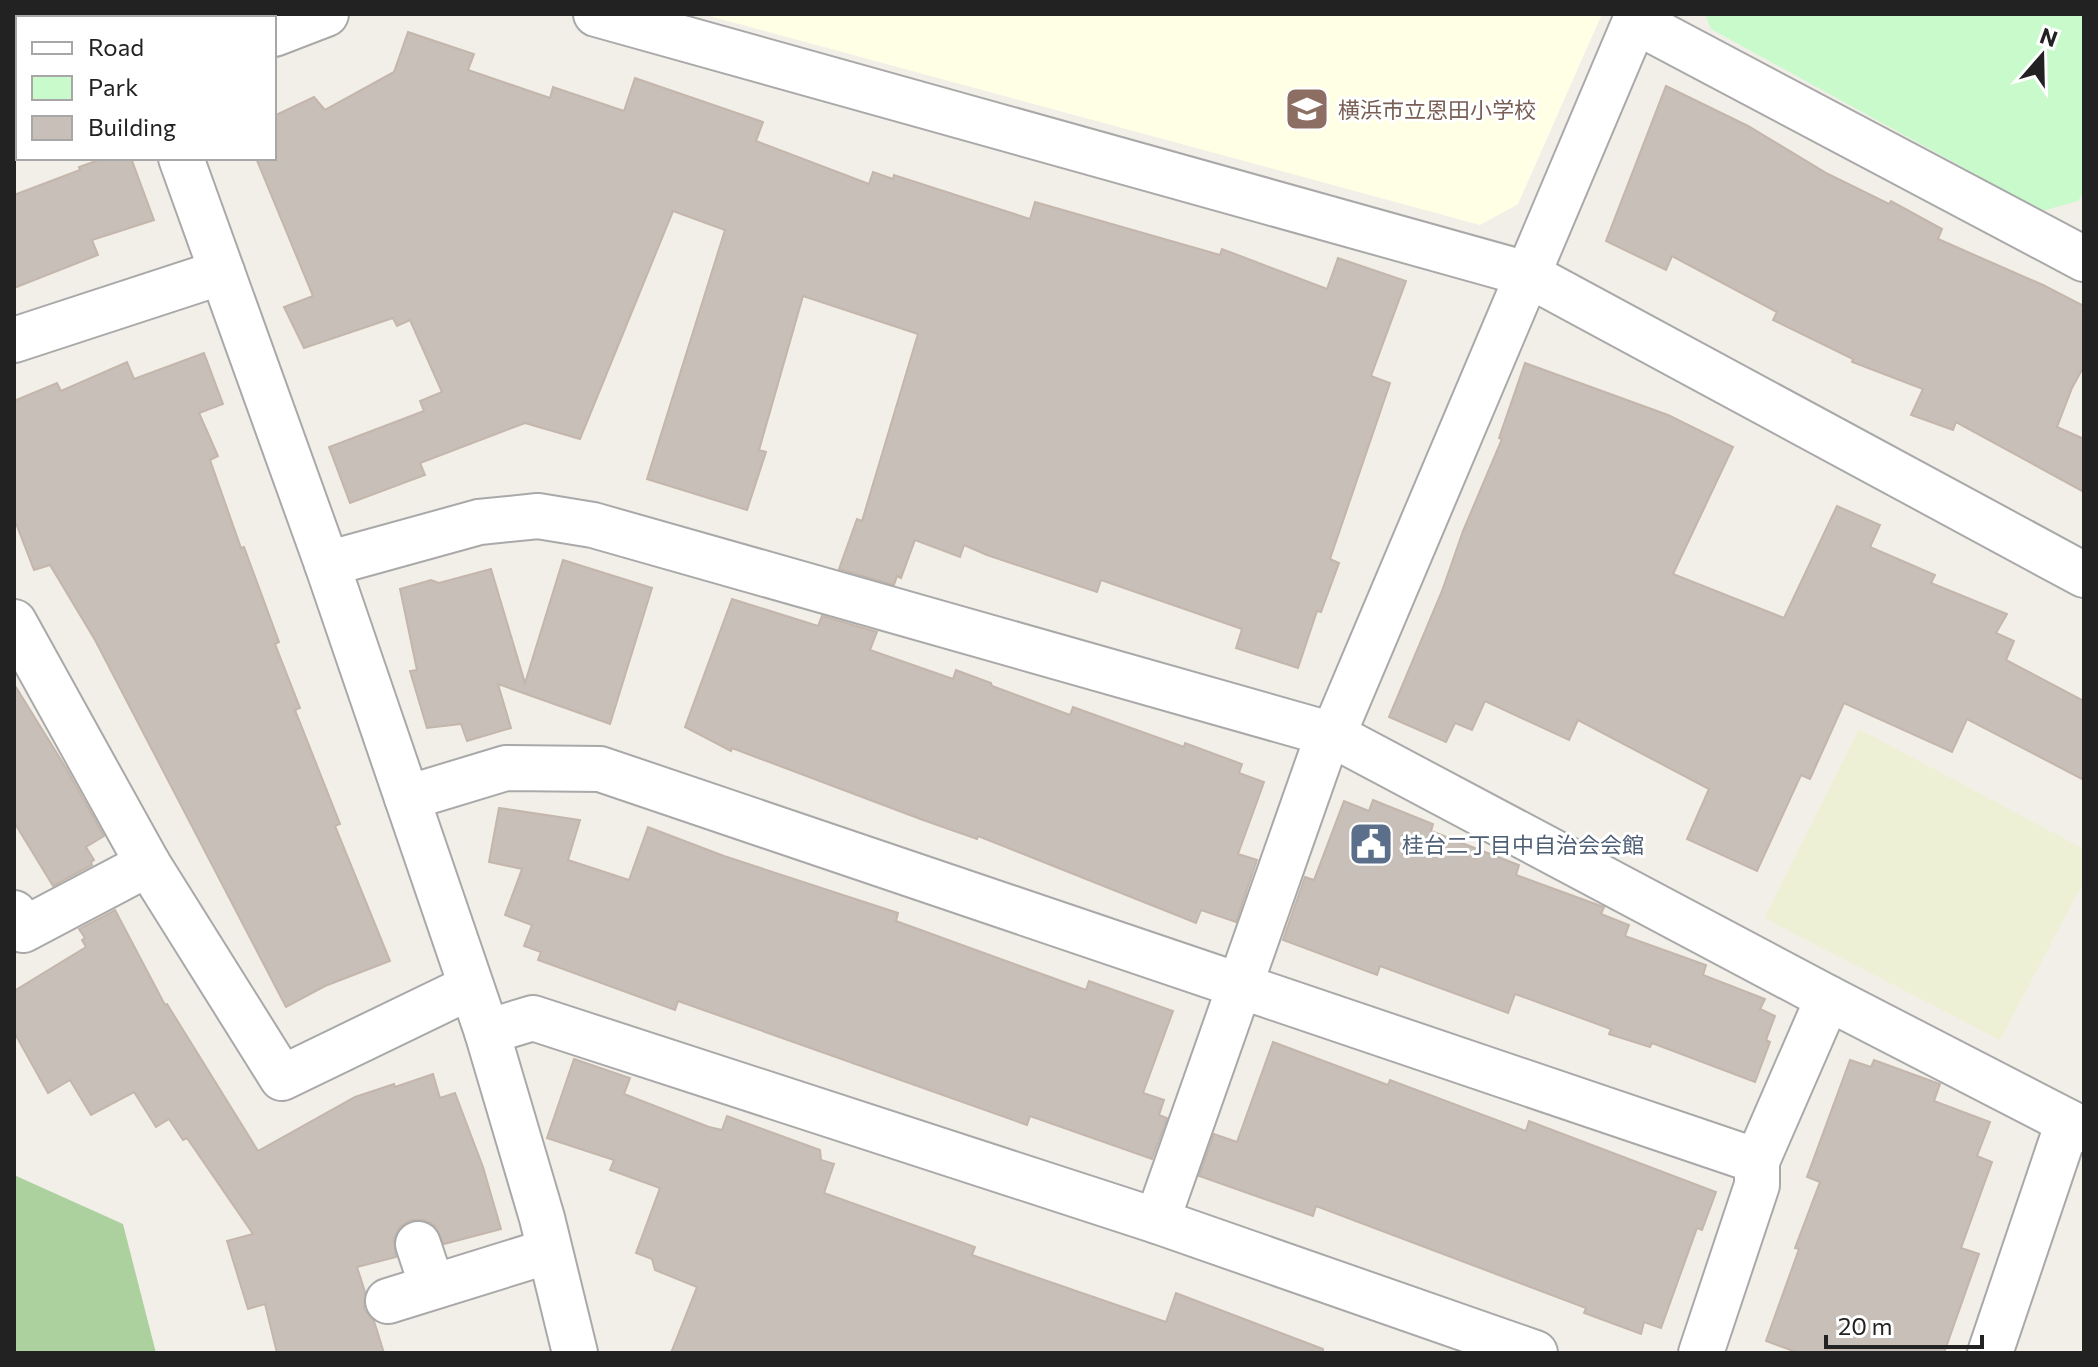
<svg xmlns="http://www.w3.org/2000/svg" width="2098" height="1367" viewBox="0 0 2098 1367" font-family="Commissioner,'Noto Sans JP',sans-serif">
<rect width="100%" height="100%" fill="#f2efe9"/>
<polygon fill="#ffffe5" points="702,14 1602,14 1518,204 1480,225"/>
<polygon fill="#eef0d5" points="1859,729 2084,849 2084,881 2000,1040 1764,918"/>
<polygon fill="#add19e" points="14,1175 123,1224 156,1353 14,1353"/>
<polygon fill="#c8facc" points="1705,14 2084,14 2084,192 2078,201 2042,211 1711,29"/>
<g fill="#c7bfb8" stroke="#c4b6ab" stroke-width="2">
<polygon points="408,32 474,54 468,70 550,98 553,87 624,111 635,78 763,122 756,141 869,184 873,172 893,179 894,175 1030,219 1035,202 1220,255 1222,249 1327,289 1338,258 1406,281 1371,376 1390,383 1330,559 1339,563 1321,612 1317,611 1298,668 1236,648 1242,629 1101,580 1097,592 987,555 964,545 960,557 915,540 901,578 897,576 894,585 839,569 857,519 862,521 918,334 803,296 759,450 766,452 747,510 647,479 725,230 673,211 580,439 525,423 420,463 425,475 350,503 329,447 424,411 420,401 442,392 410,320 397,326 393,318 304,348 284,307 313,296 256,158 274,158 274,116 314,97 325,110 394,72"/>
<polygon points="1666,86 1748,126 1828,174 1889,204 1891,201 1942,229 1938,239 2043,285 2084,306 2084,366 2072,388 2057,427 2084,439 2084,492 1956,422 1953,430 1911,415 1923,389 1852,362 1853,359 1773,320 1777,312 1672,256 1666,270 1606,241"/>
<polygon points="104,158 131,158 154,220 92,240 98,255 14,288 14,195 80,170 79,167"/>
<polygon points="204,353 223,404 199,413 218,456 210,460 241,548 244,547 279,642 275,644 300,708 295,710 340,824 335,826 390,961 325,986 286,1007 95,640 50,565 34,570 14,518 14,401 57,383 61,391 127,362 134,379"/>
<polygon points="1525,363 1668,415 1733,447 1673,574 1784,618 1837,506 1880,525 1870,547 1935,575 1931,583 2007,614 1996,633 2014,641 2006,660 2084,701 2084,780 1967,719 1952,752 1844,703 1810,779 1801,775 1757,871 1687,839 1709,789 1578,720 1569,740 1485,701 1472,730 1455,723 1446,742 1389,717 1442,591 1463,531 1502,439 1499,438"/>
<polygon points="563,560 652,588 610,724 498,684 511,728 467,741 461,724 427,728 410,671 417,670 400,589 431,580 439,583 491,569 525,683"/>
<polygon points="732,599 818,626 822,616 877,632 870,650 953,679 956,670 991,683 992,686 1070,715 1073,707 1184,747 1185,743 1242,764 1239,773 1264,782 1238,854 1257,860 1236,922 1201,910 1196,923 978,836 977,839 923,820 732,748 731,751 685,727"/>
<polygon points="14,684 66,768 104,836 86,847 94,860 91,862 92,865 53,886 14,822"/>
<polygon points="1373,800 1433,824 1431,831 1519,865 1516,875 1604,907 1601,914 1629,925 1625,936 1706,965 1703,975 1765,999 1760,1009 1775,1016 1766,1040 1770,1042 1755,1082 1652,1043 1650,1047 1609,1034 1611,1029 1515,994 1508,1013 1380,966 1377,975 1283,940 1305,877 1314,880 1344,801 1369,811"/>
<polygon points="499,808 580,820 568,860 629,880 648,827 724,856 898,913 896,921 1086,990 1089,981 1173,1011 1143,1093 1164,1100 1159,1115 1167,1118 1152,1159 1030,1116 1027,1125 678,1001 675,1010 538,960 541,952 524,946 532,925 505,915 522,869 489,862"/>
<polygon points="115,910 165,1005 167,1004 258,1151 355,1097 394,1084 395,1087 433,1074 440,1098 455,1093 483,1167 501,1229 444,1244 434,1225 424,1220 411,1220 400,1227 394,1238 396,1257 357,1267 365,1292 364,1309 374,1321 384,1353 277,1353 265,1304 248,1309 227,1241 253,1234 187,1138 183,1140 169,1119 156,1127 134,1092 91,1115 70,1080 48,1093 14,1032 14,991 86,947 82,940 85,938 79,929"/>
<polygon points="1273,1042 1388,1085 1390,1080 1526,1131 1529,1121 1716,1192 1702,1230 1697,1228 1661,1328 1644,1322 1641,1334 1584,1313 1586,1308 1316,1206 1313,1216 1199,1176 1214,1134 1237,1142"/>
<polygon points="574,1059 630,1078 624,1094 709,1127 722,1130 727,1116 820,1150 821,1160 834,1164 824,1193 975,1247 972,1255 1166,1322 1176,1293 1323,1349 1323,1353 671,1353 697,1287 655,1270 652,1259 636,1253 660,1188 610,1170 614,1160 547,1138"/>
<polygon points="1850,1060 1871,1067 1874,1060 1940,1084 1934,1101 1990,1122 1977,1156 1992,1162 1961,1248 1979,1254 1944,1353 1799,1353 1766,1341 1799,1249 1795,1248 1820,1182 1807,1177"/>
</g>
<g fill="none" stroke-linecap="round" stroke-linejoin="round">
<g stroke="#a9a9a9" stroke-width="48">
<g id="minor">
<polyline points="119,14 121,18"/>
<polyline points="596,14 1527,274 2084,575"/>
<polyline points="1635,21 2084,259"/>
<polyline points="274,34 326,14"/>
<polyline points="181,158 327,564 487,1032 542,1218 575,1353"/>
<polyline points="14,340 222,272"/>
<polyline points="327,564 479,522 538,516 593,525 1333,735 1828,998 2084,1130"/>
<polyline points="14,622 148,864"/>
<polyline points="407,798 506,768 600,769 1757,1161"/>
<polyline points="14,913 23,930 148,864 282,1078 470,987"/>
<polyline points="487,1032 533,1018 1157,1221 1535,1353"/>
<polyline points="1157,1221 1321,755 1333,735 1638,14"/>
<polyline points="418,1244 432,1286"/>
<polyline points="388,1301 549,1251"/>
<polyline points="1701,1353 1757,1185 1757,1161 1828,998"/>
<polyline points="1990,1353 2068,1122"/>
</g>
</g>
<use href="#minor" stroke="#fff" stroke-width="44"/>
</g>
<defs>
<g id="school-square" transform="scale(2.3)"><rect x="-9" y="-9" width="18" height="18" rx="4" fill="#8d6e63" stroke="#fff"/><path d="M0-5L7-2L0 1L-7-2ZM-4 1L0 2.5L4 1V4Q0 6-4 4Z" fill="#fff"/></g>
<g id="civic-square" transform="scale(2.3)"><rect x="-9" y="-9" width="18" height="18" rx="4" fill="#5c6f8a" stroke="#fff"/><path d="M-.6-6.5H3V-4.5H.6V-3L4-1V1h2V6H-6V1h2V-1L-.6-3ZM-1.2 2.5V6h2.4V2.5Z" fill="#fff"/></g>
</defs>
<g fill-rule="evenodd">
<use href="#school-square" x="1307" y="109"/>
<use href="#civic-square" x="1371" y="844"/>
</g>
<g text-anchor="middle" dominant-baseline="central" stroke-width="6" stroke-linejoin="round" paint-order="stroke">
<g font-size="22" fill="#785e54" stroke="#fff" text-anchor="start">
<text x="1338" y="109">横浜市立恩田小学校</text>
</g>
<g font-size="22" fill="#4e5e75" stroke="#fff" text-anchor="start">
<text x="1402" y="844">桂台二丁目中自治会会館</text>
</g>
</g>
<rect width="2098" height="1367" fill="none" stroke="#222222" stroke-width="32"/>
<rect x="16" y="16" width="260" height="144" fill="#ffffff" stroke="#a7a7a7" stroke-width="2"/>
<rect x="32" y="42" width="40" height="12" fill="#ffffff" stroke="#a7a7a7" stroke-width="2"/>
<text x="88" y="56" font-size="24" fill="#222222">Road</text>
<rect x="32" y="76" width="40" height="24" fill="#c8facc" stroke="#a7a7a7" stroke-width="2"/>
<text x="88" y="96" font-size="24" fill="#222222">Park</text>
<rect x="32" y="116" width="40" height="24" fill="#c7bfb8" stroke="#a7a7a7" stroke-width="2"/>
<text x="88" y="136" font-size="24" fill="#222222">Building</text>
<g transform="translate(2042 56) rotate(20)" stroke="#ffffff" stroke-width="6" paint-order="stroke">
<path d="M0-6L14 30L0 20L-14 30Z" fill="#222222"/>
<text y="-12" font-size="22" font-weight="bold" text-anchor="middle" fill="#222222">N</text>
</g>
<path d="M1826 1335v12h156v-12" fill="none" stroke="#222222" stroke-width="4"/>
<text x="1838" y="1335" font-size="24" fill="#222222" stroke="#ffffff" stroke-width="6" paint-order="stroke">20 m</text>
</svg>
